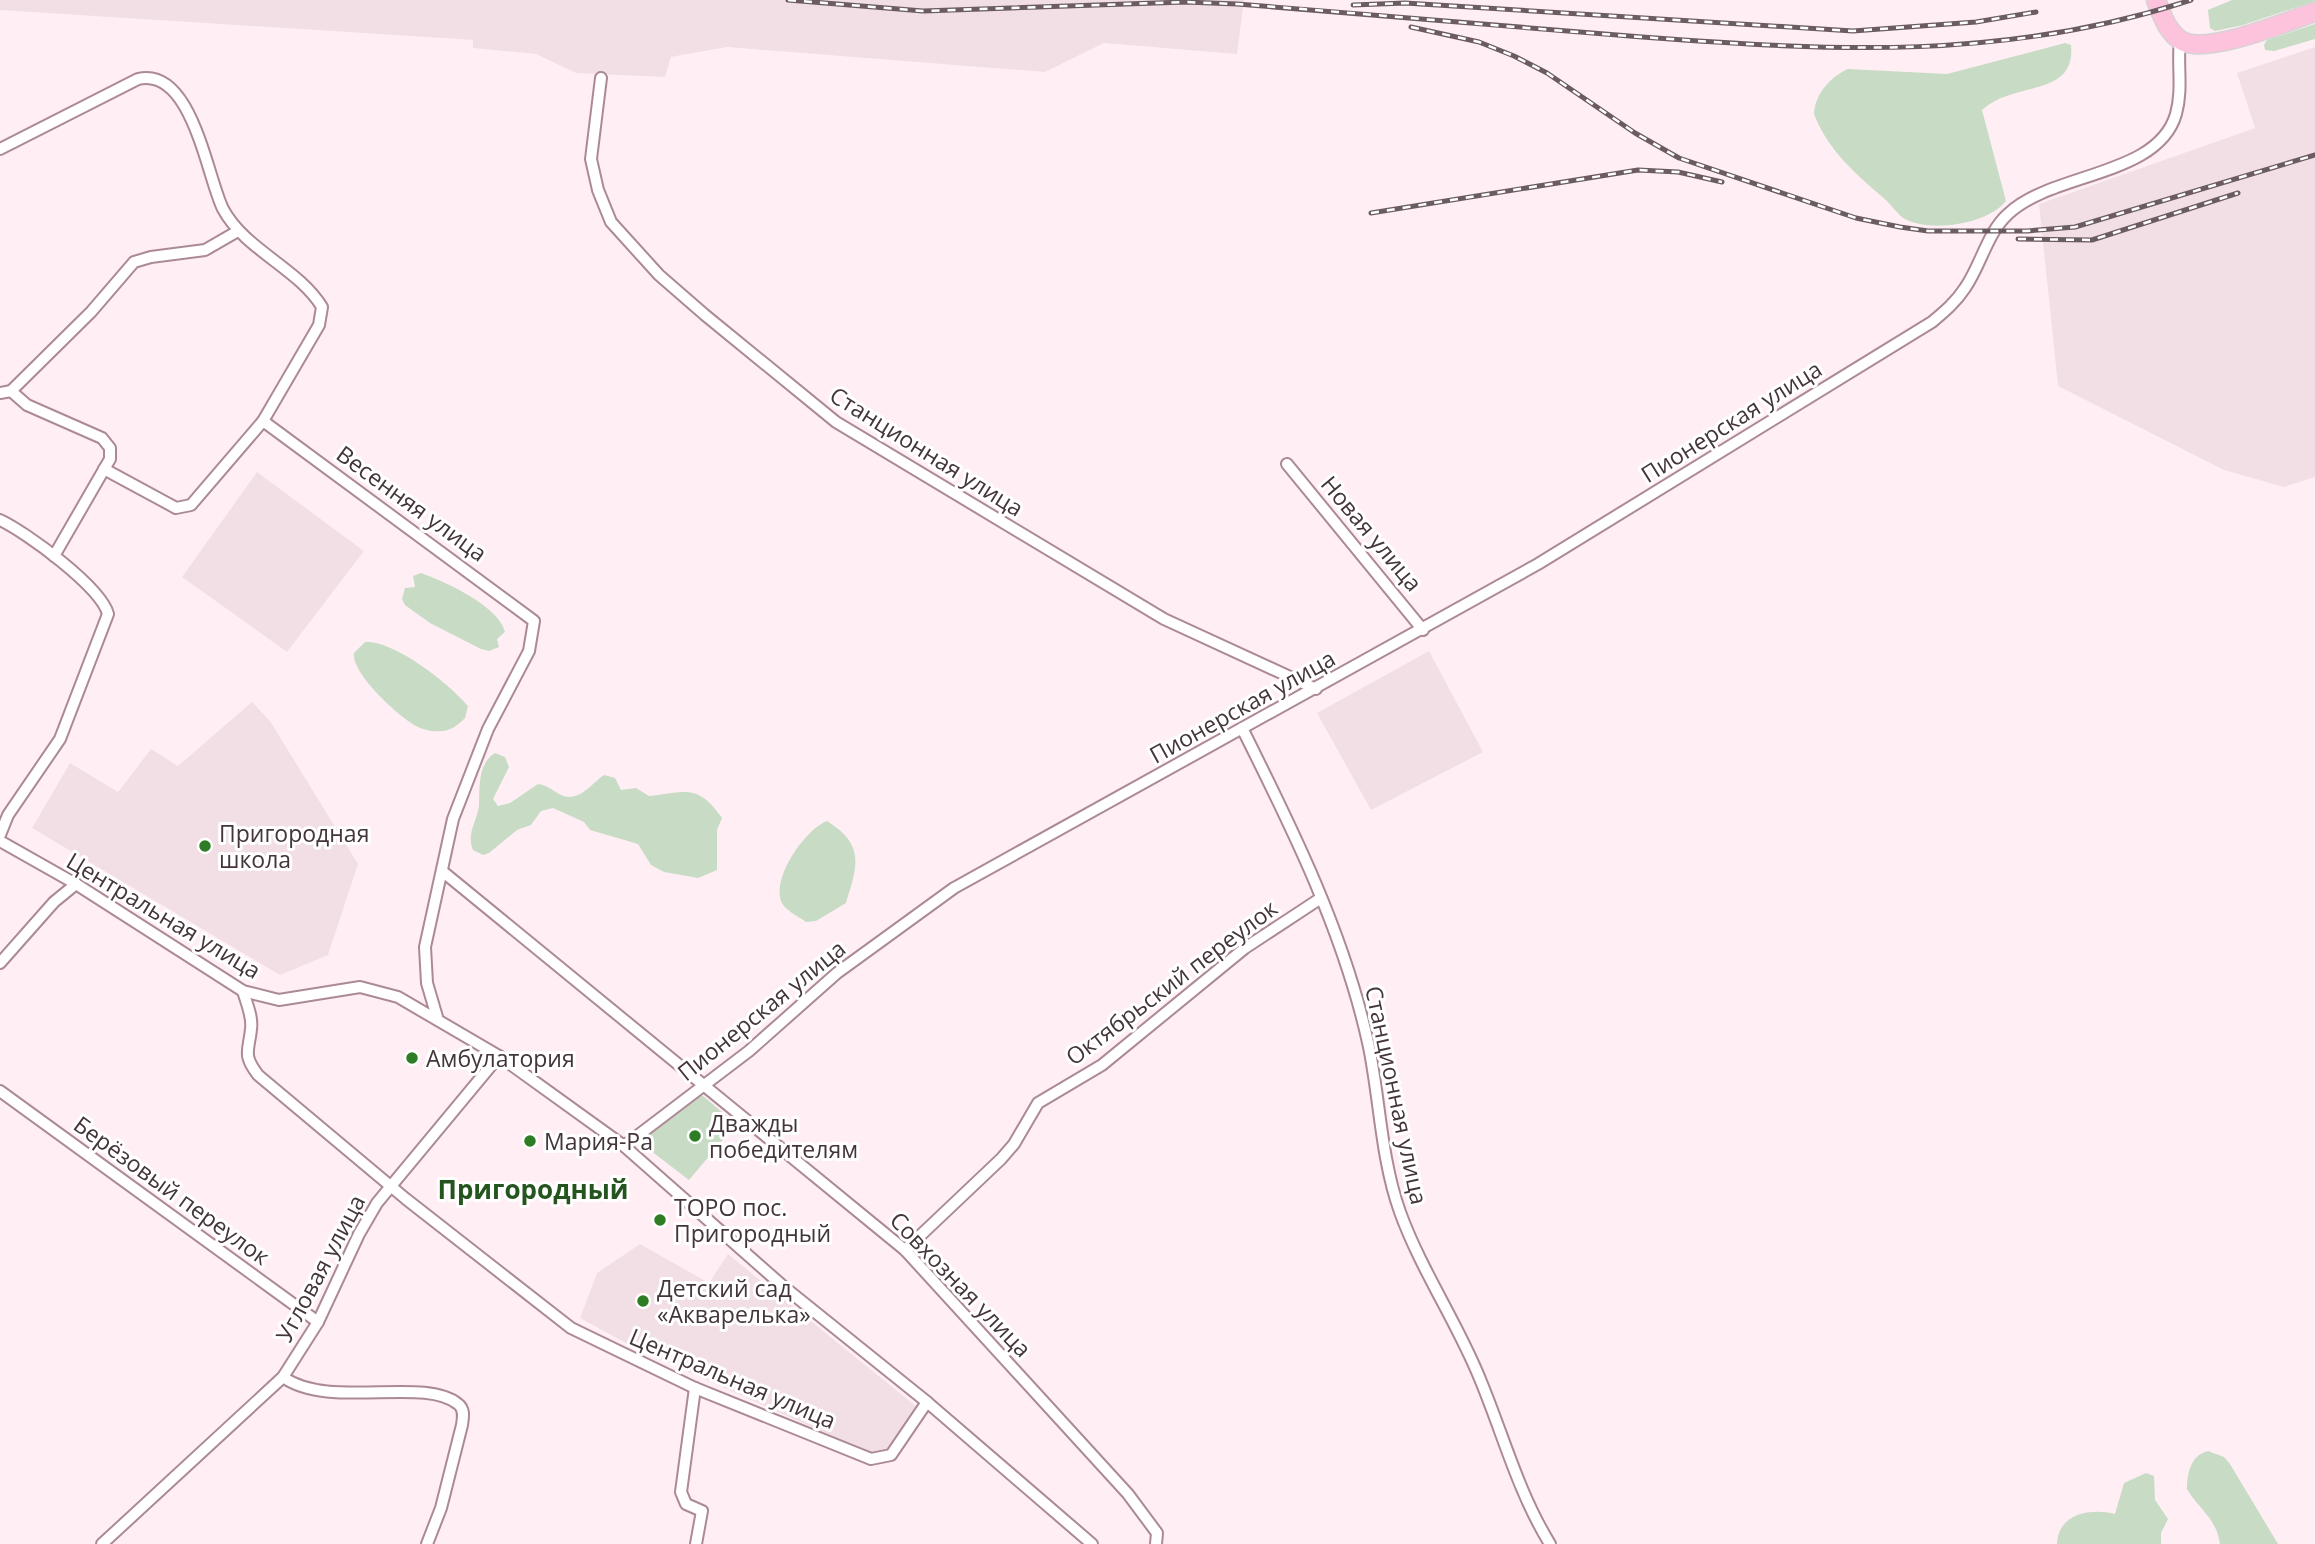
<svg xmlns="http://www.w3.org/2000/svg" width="2315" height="1544" viewBox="0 0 2315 1544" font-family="'Open Sans',sans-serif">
<rect width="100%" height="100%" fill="#ffeff5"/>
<g fill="#f2dfe6">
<polygon points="0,0 1244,0 1237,54 1104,43 1045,72 727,47 671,57 665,77 576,73 536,54 473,48 473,40 0,10"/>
<polygon points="2315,47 2315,477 2284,487 2224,470 2058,386 2039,204 2255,128 2237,73"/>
<polygon points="257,472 364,551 287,652 182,577"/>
<polygon points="1429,651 1483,752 1371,810 1317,713"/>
<polygon points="252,702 270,721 358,864 328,955 280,975 32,828 70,763 118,792 151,749 178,766"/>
<polygon points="640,1244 709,1283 728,1254 917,1407 889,1451 876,1456 631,1346 580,1318 597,1273"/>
</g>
<g fill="#c7dbc5">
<polygon points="2232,0 2315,0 2315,1 2243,25 2215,31 2210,28 2208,10"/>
<polygon points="2315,24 2315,39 2274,51 2265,50 2264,45 2267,40"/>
<path d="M2065,43L2071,45C2076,99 2013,80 1982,110L2006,201C1988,224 1931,233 1905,219C1898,215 1892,206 1886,200C1857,175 1828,151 1814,114C1815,94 1830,77 1848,69L1947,74Z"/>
<path d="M421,573C444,581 499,606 505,632L497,639L499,647L489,651L481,649L430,623L405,605L402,599L405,588L415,587L413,576Z"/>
<path d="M365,642C394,640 450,684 468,706L465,718C459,724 451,731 442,731C434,732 423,730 416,726C398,716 351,673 354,653Z"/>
<path d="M495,753L505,757L509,767L493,799L498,806L510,803L538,784C547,785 552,790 559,794C578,804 590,785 604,775L615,778L621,790L636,788L649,796C685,792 698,783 722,818L717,830V870L698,878L664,872L651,865L638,844L590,830L584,822L553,808L541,811L531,825L517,830L489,853L483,855L473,850C466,834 477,821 479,806C480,788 477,764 495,753Z"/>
<path d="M827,821C865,845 858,865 846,903L816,921L806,922C799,917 789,912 784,906C767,883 805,829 827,821Z"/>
<polygon points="703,1096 736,1124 689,1180 646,1147 648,1136 691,1099"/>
<path d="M2208,1451L2224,1457L2230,1464L2278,1544H2220C2217,1519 2198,1508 2187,1489C2187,1473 2191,1455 2208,1451Z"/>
<path d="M2146,1473L2154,1476L2155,1500L2168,1519L2161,1533V1544H2057C2058,1513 2091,1508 2115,1514L2124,1483Z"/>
</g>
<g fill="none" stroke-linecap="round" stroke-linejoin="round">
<g stroke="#ac8996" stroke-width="14">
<g id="street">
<polyline points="601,78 591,159 598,190 611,222 659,275 705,315 836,422 1164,619 1316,689"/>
<path d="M0,149L138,79C192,66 207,177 223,209C245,250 298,268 322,307L319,325L263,421L191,505L176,508L104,469"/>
<polyline points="11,391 27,405 102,438 110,448 110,459 54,556"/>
<polyline points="0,393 11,391 91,312 134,262 151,257 205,250 238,231"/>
<polyline points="263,421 534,621 529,651 488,729 453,819 425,947 427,983 437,1017"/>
<polyline points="1287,464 1423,630"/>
<path d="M0,520C26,532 101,587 108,614L60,739L8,815L0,835"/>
<path d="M1242,728C1293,830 1345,935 1369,1047C1380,1101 1381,1159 1400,1212C1421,1270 1457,1322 1480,1379C1503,1434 1518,1492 1550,1544"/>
<polyline points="0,841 76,884 243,991 279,1000 360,987 398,997 499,1056 624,1146 784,1287 927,1402 1092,1544"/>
<polyline points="442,871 905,1250 1128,1494 1157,1533 1156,1544"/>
<polyline points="0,963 54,902 76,884"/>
<path d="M243,991C246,1002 253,1017 251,1029C249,1051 242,1054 258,1075L406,1199L571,1328L695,1388L871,1459L891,1455L927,1402"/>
<polyline points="0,1091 318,1322"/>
<path d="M624,1146L749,1051L837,973L954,888L1538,564L1932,322C1944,312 1956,302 1965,288C1981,265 1987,233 2008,214C2052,172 2158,177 2176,114C2183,89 2177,64 2180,40"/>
<polyline points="905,1250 1001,1159 1014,1144 1038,1103 1102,1065 1245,948 1321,898"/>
<path d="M283,1377C329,1410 424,1376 458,1404C465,1409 463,1418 462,1425L441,1508L427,1544"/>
<polyline points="695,1388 681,1492 686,1504 702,1511 696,1544"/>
<polyline points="102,1544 283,1377 318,1322 359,1234 377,1203 499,1056"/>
</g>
</g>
<g stroke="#d6d3d4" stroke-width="21">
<path id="primary" d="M2156,0C2162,15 2167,32 2182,41C2208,55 2287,21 2315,12"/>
</g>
<use href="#street" stroke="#fff" stroke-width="10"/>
<use href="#primary" stroke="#fdc2dc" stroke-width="18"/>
<g stroke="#6a5c61" stroke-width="5">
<g id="rail">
<path d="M788,0L923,11L1185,2L1237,4C1372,14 1507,27 1642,37C1835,51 2004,61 2191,0"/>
<polyline points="1353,5 1405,3 1853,31 1976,22 2036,12"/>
<polyline points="1411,27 1479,42 1514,56 1547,73 1635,133 1679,158 1856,218 1900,227 1928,231 2027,231 2075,227 2315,155"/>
<polyline points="1371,213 1638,170 1678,172 1722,182"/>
<polyline points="2018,239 2092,240 2238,193"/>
</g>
</g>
<use href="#rail" stroke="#fff" stroke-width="2.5" stroke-dasharray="8" stroke-linecap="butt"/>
</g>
<g fill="#2e7c24" stroke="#fff" stroke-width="2.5">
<circle cx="205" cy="846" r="7"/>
<circle cx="412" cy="1058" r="7"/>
<circle cx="695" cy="1136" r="7"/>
<circle cx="530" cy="1141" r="7"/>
<circle cx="660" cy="1220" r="7"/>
<circle cx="643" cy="1301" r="7"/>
</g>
<g text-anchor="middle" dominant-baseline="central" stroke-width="6" stroke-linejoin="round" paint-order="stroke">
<g font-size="23" fill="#43353a" stroke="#fff">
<text transform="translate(1731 421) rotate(-32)">Пионерская улица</text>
<text transform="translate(927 451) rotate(32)">Станционная улица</text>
<text transform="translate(412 503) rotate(36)">Весенняя улица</text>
<text transform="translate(1372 533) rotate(50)">Новая улица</text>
<text transform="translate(1242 706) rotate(-29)">Пионерская улица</text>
<text transform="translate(164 915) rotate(31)">Центральная улица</text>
<text transform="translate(1171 982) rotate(-37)">Октябрьский переулок</text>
<text transform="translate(761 1010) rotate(-39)">Пионерская улица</text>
<text transform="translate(1397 1095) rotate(78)">Станционная улица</text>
<text transform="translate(172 1190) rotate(36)">Берёзовый переулок</text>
<text transform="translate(320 1268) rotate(-62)">Угловая улица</text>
<text transform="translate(961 1284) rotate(46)">Совхозная улица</text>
<text transform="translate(733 1378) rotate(23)">Центральная улица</text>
</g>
<g font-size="23" fill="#43353a" stroke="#fff" text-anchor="start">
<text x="219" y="833">Пригородная<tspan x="219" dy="26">школа</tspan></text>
<text x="426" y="1058">Амбулатория</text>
<text x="709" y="1123">Дважды<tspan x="709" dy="26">победителям</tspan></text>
<text x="544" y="1141">Мария-Ра</text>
<text x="674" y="1207">ТОРО пос.<tspan x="674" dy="26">Пригородный</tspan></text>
<text x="657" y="1288">Детский сад<tspan x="657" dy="26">«Акварелька»</tspan></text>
</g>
<g font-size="26" font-weight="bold" fill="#25551f" stroke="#fff">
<text x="533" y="1189">Пригородный</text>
</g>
</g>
</svg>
